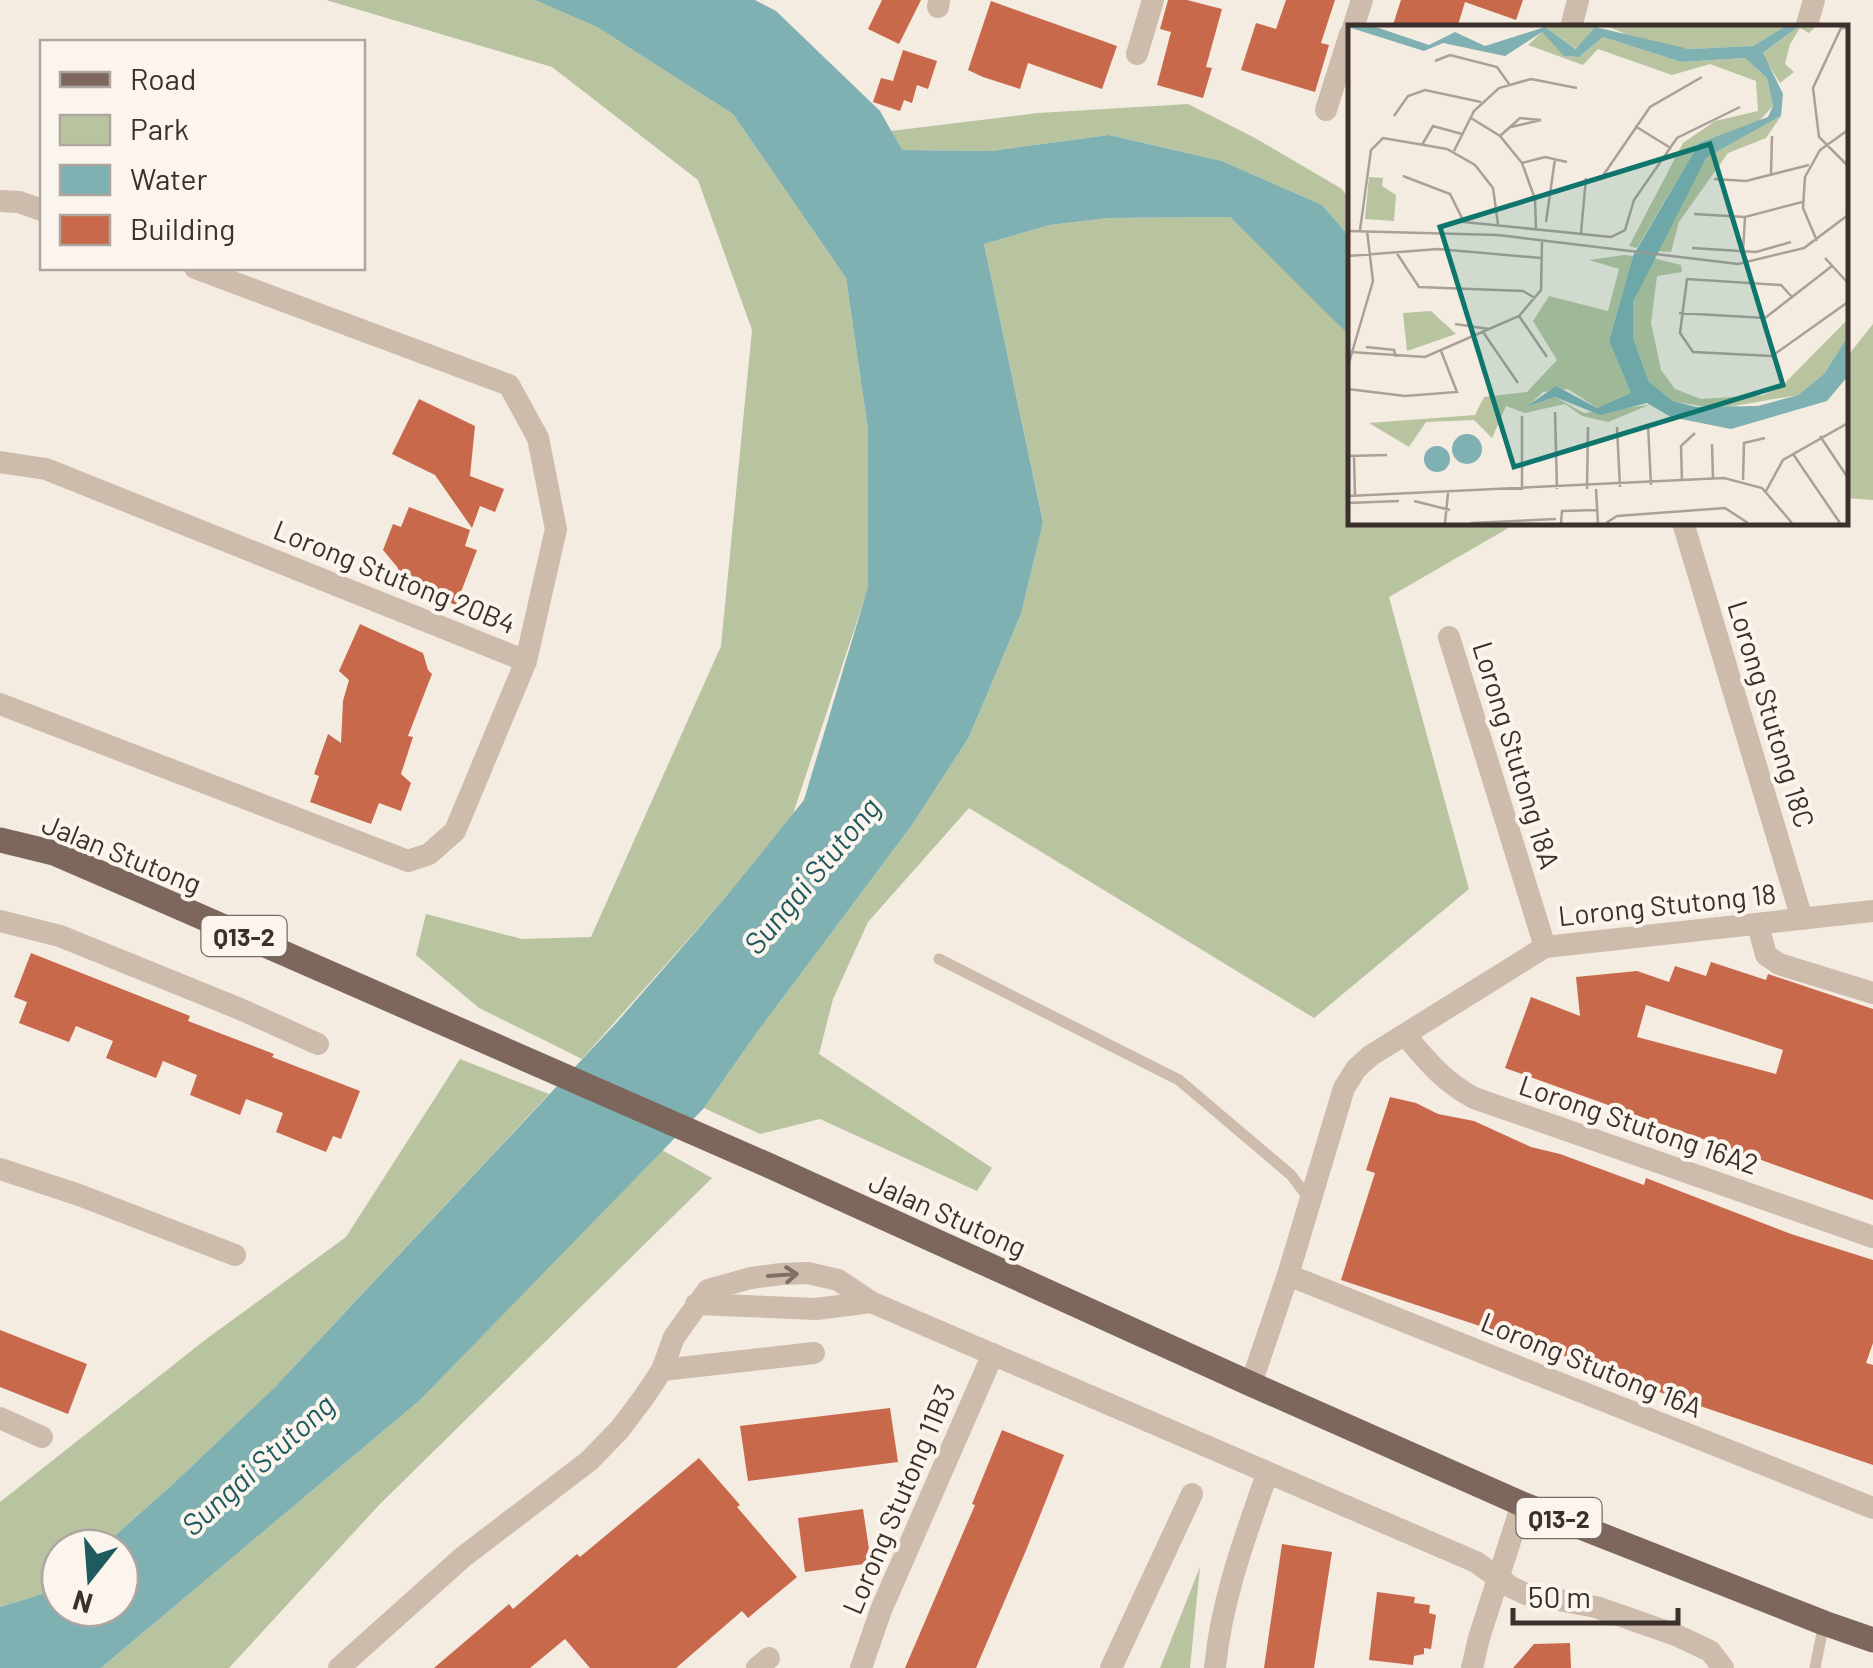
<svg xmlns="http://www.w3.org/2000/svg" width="1873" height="1668" viewBox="0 0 1873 1668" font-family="Barlow,sans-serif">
<rect width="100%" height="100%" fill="#f4ebe1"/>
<g fill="#b8c4a0">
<polygon points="326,0 535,0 597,27 733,114 846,278 868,430 868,588 793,814 724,899 582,1059 479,1008 416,955 426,914 522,939 591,937 721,646 752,330 698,180 552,67"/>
<polygon points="1188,104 1255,138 1342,189 1350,201 1350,237 1322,205 1222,161 1109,135 991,151 901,150 891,131 1038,113"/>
<polygon points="1230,217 1348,333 1350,339 1350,522 1517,523 1389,597 1469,889 1314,1018 969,808 868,922 833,999 819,1054 992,1168 977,1191 820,1119 760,1134 704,1108 755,1035 912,825 969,737 1021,614 1043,521 984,244 1050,225 1108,218"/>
<polygon points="1873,324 1873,500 1846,498 1846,358"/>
<polygon points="460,1059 549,1094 275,1387 173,1484 101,1548 60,1548 60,1584 52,1591 0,1607 0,1502 205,1340 346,1237"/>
<polygon points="662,1150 712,1178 380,1504 229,1668 101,1668 420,1400"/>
<polygon points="1200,1567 1190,1668 1160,1668"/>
</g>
<polygon fill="#7fb0b2" points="535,0 755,0 776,11 880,111 902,150 991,151 1109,135 1222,161 1322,205 1350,237 1350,339 1347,333 1230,217 1108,218 1050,225 984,244 1043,522 1021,614 969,737 912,825 755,1035 704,1108 420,1400 101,1668 0,1668 0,1607 52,1591 60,1584 60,1608 120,1608 120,1548 101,1548 173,1484 275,1387 618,1021 724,899 804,800 868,587 868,430 846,278 733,114 597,27"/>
<g fill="#c8694b" fill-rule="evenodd">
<polygon points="882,0 921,0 899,44 868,29"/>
<polygon points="1168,0 1187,0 1222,9 1206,67 1212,68 1203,98 1157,85 1171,32 1160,29"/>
<polygon points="1286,0 1335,0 1321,43 1329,45 1315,92 1241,70 1256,23 1276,29"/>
<polygon points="1401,0 1523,0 1516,20 1465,2 1457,28 1392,28"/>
<polygon points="991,1 1117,46 1102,89 1028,63 1020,89 983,77 968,70"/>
<polygon points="903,50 937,61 928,89 917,85 912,103 904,100 900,111 873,102 881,78 893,81"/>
<polygon points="419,399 475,426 470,476 504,489 495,512 480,506 472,528 435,475 392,454"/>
<polygon points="409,507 470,530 465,546 477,550 456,605 393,581 398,568 383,550 393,524 401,527"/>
<polygon points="360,624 423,653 428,670 432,674 408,736 413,737 401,774 411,783 401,811 379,803 371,824 310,802 319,776 314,774 328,734 341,743 343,701 349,680 339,671"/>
<polygon points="31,953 190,1016 188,1021 274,1054 272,1057 360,1091 341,1139 333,1136 326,1152 276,1132 283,1113 246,1099 240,1115 190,1095 197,1075 163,1061 156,1078 106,1058 113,1041 76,1026 69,1042 19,1023 27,1002 14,997"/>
<path d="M1711,962L1766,980L1768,974L1873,1009V1200L1505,1068L1531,997L1580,1016L1576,977L1637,971L1669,982L1675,966L1706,976ZM1646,1005L1783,1050L1776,1074L1637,1037Z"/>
<polygon points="1390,1097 1416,1103 1438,1114 1474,1121 1531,1147 1560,1154 1644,1185 1646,1178 1791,1234 1873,1260 1873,1343 1866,1363 1873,1365 1873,1465 1662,1393 1504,1334 1341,1280 1375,1173 1366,1170"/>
<polygon points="0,1330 87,1364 68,1414 0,1387"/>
<polygon points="890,1408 898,1462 748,1481 740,1426"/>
<polygon points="1002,1430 1064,1455 1027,1548 976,1668 905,1668 975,1505 972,1504"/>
<polygon points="699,1458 740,1505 737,1507 797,1577 748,1618 742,1611 676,1668 590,1668 565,1639 530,1668 434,1668 509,1604 513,1609 577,1554 580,1557"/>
<polygon points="863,1509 871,1563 805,1572 798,1518"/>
<polygon points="1282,1544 1332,1552 1314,1668 1264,1668"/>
<polygon points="1377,1592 1415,1597 1414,1603 1430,1605 1429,1613 1436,1615 1431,1649 1424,1648 1424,1654 1414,1656 1413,1665 1369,1660"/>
<polygon points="1570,1643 1571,1668 1513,1668 1534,1644"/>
</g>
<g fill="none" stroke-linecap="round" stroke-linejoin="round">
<g stroke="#cdbbac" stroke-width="11">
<polyline points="939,959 1179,1080 1291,1175 1310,1200"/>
<polyline points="1815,1668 1824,1623"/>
</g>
<g stroke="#cdbbac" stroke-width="22">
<polyline points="938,7 939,0"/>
<polyline points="1353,28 1362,0"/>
<polyline points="1571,28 1578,0"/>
<polyline points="1806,28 1814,0"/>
<polyline points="1137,54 1153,0"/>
<polyline points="1326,110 1350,34"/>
<polyline points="0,201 19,202 42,210"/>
<polyline points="0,462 46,469 526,661"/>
<polyline points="1684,526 1802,919"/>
<polyline points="1449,637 1545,947"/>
<polyline points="0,704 408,861 429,854 455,831 526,661 556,529 538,438 509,385 195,268"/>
<polyline points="0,921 60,936 240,1009 318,1044"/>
<polyline points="1758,925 1766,955 1779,964 1873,993"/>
<path d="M1405,1035C1427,1061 1443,1081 1474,1098L1873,1237"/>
<polyline points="0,1169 79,1195 235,1255"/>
<polyline points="1288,1275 1873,1508"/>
<polyline points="696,1304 816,1309 871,1302"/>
<polyline points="662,1370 814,1353"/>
<polyline points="1251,1384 1288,1275 1344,1088 1356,1069 1370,1056 1545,947 1873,911"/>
<polyline points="0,1418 42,1437"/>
<polyline points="339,1668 463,1557 589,1461 620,1429 644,1397 662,1370 674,1337 708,1290 751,1278 781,1274 808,1273 838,1280 871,1302 1476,1562 1511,1587 1526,1594 1596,1607 1676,1635 1710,1651 1723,1668"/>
<polyline points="757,1668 769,1658"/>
<polyline points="861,1668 881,1610 993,1354"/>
<polyline points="1111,1668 1192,1494"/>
<path d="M1215,1668C1221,1601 1245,1537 1267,1474"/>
<polyline points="1472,1668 1479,1638 1522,1504"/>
</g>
<polyline stroke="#7d675c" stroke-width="25" points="0,840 54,853 135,888 770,1166 1251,1384 1522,1504 1824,1623 1873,1640"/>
</g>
<defs><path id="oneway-shaft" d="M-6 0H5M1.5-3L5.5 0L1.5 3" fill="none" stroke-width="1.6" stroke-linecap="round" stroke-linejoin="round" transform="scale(2.5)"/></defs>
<use stroke="#7d6f65" href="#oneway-shaft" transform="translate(783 1275) rotate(-4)"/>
<g text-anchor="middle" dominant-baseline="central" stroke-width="8" stroke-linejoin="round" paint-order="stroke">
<g fill="#fbf5ee" stroke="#756b66" stroke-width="2.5">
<rect x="201.5" y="916" width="85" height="40" rx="8"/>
<rect x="1516.5" y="1498" width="85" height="40" rx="8"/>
</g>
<g font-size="25" font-weight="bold" fill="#3b302b">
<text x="244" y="936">Q13-2</text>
<text x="1559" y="1518">Q13-2</text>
</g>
<g font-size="28" fill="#3b302b" stroke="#fbf5ee">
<text transform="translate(395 576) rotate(22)">Lorong Stutong 20B4</text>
<text transform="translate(1772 714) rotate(73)">Lorong Stutong 18C</text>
<text transform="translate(1517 755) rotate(73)">Lorong Stutong 18A</text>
<text transform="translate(122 853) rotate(22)">Jalan Stutong</text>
<text transform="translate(1667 904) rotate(-6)">Lorong Stutong 18</text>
<text transform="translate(1639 1124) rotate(19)">Lorong Stutong 16A2</text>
<text transform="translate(948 1214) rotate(24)">Jalan Stutong</text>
<text transform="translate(1592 1364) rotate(22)">Lorong Stutong 16A</text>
<text transform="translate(898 1499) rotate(-67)">Lorong Stutong 11B3</text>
</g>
<g font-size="30" font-style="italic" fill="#1f5a5e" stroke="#fbf5ee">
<text transform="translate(811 875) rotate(-50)">Sungai Stutong</text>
<text transform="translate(257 1464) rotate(-42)">Sungai Stutong</text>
</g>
</g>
<g transform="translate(1348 25)">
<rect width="500" height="500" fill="#f4ebe1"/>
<path d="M197,2H247L229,24ZM261,2H436L405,21L341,24L294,16ZM450,2H467L461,8L452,3L442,19L437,39L446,47L432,58L414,29ZM194,7L217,31L231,32L255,12L333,37L397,33L419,53L425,81L410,97L351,118L289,223L281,221L335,118L367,96L410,86L408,56L362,39L324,50L250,24L235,40L180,20ZM433,91L418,113L380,128L331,197L323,227L308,226L358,133ZM21,152L35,153L34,161L48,170L46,196L17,194ZM276,230L285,231L261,316L283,368L249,383L220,364L195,367L179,382L207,372L236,388L301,380L260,397L234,391L217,379L177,388L158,381L144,413L126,395L78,397L61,422L21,398L127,390L136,372L179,367L209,335L185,296L201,271L260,286L271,244L241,235ZM305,233L333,240L334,247L309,251L303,298L313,345L327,364L353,374L415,370L433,362L500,294V311L476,349L450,370L369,384L325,376L301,357L285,313V277ZM83,286L108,309L59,326L55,288Z" fill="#b8c4a0"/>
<path d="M0,2H28L81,20L107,7L137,21L197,2L228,24L247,2L341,24L405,21L436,2H450L415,28L435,69L433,91L358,133L285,277V313L301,357L325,376L348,382L410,381L450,370L476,349L500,311V351L479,376L383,404L323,392L299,378L252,390L207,372L178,382L208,361L249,383L283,368L261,316L285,231L351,118L420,92L425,81L419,53L397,33L333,37L255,12L231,32L216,31L194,7L157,31L95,18L76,26ZM104 424a15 15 0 1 1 30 0a15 15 0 1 1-30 0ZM76 434a13 13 0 1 1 26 0a13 13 0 1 1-26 0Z" fill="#7fb0b2"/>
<path fill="none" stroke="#aaa098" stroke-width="2.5" d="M500,3H493L465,63L471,112L500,141M87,36L102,30L149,42L161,59M46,91L60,71L77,65L133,77M123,93L152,111L174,138L187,174L188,203M287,101L321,122M163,102L193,95M152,111L172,93L193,95M74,120L85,101L114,109M106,126L126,86L151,63L183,54L229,63M174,138L197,132L219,137M423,149L424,111M55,151L102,169L116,197L263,212L277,205L286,175L329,113L392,82M366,154L398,156L461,140M252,155L302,82L354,52M346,189L397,192L454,177M198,197L207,134M12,205L23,125L35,113L99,124L127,140L145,163L150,199M0,206L150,210L390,239L456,223L500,190M233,208L238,153M469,216L455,183L457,152L472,125L500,105M344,223L408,227L443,217M48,227L71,262L175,266L187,273M395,227L397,192M0,231L90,224L193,233M477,233L500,258M444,272L433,260L339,254L332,308L345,327L424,331L500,277M331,288L417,293L484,241M171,291L199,332M107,299L141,304M135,307L170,358M18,322L46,325L48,332M2,327L77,332L171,291L193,265L194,217M0,341L25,256L19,206M0,364L57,371L109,367L93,326M207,387L209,464M174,391V465M300,400L303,460M269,402L272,462M472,411L500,453M364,419L365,453M445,429L492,498M0,431L39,430M6,431L7,470M395,455L396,418L417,413M334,456L333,421L347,408M239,464L240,402M248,464L250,498M418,466L435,435L500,398M0,471L376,453L414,463L444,498M66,476L102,485M0,478L51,476M97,498L100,468M123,498L208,494M213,498L214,486L249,485M258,498L269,491L377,483L400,498"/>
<path fill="#0f766e" fill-opacity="0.15" stroke="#0f766e" stroke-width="5" d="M362,119L435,360L166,442L92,202Z"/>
<rect width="500" height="500" fill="none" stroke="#3b302b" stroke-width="5"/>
</g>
<rect x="40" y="40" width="325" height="230" fill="#fbf5ee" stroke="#aea6a0" stroke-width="2.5"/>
<rect x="60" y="72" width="50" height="15" fill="#7d675c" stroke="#aea6a0" stroke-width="2.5"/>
<text x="130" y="90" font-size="30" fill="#3b302b">Road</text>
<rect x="60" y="115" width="50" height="30" fill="#b8c4a0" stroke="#aea6a0" stroke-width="2.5"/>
<text x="130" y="140" font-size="30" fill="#3b302b">Park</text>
<rect x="60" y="165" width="50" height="30" fill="#7fb0b2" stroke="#aea6a0" stroke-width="2.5"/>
<text x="130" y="190" font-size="30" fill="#3b302b">Water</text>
<rect x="60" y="215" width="50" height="30" fill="#c8694b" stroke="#aea6a0" stroke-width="2.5"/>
<text x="130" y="240" font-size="30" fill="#3b302b">Building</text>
<g transform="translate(90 1578) rotate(197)"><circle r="48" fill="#fbf5ee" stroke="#aea6a0" stroke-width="2.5"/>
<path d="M0-8L18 38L0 25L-18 38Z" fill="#1f5a5e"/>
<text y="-15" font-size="28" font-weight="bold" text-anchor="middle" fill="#3b302b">N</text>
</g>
<path d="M1513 1608v15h165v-15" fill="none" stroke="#3b302b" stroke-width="5"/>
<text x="1528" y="1608" font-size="30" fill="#3b302b" stroke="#fbf5ee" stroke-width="8" paint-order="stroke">50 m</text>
</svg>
